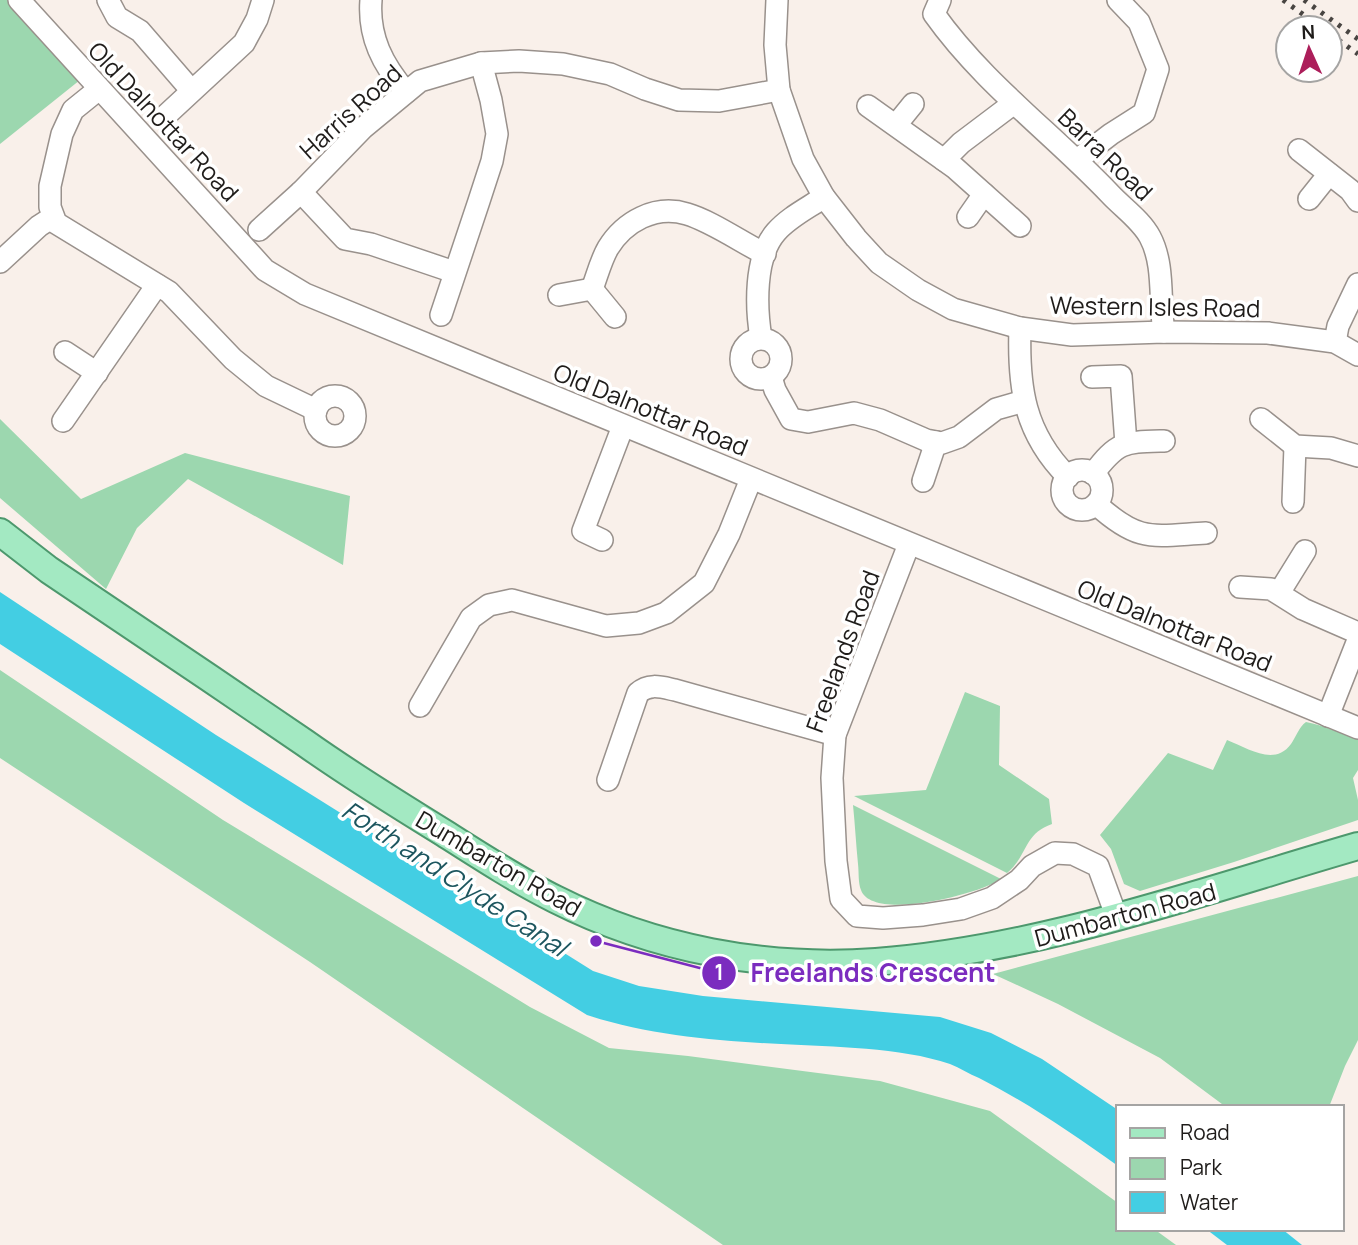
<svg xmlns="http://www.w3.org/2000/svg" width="1358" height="1245" viewBox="0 0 1358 1245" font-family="Manrope,sans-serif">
<rect width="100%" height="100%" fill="#f9f0ea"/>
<g fill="#9cd7af">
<polygon points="0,0 7,0 80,80 0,144"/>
<polygon points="0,419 81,499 185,453 350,496 343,565 188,479 137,528 106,589 0,498"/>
<polygon points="0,670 223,820 530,1007 609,1048 688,1056 880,1081 990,1111 1118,1203 1118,1229 1154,1229 1176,1245 723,1245 310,962 0,758"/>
<path d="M965,692L1000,706L999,765L1049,799L1052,824C1023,834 1028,856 1007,873L854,796L926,790Z"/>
<path d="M1306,722C1324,725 1339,734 1358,737V770L1353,778L1358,800V820L1234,862L1140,891L1124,884L1111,849L1100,835L1168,753L1213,770L1227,740C1248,748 1274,767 1291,744C1296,737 1299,727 1306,722Z"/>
<path d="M853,805L1001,879C980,894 872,922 861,890C858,883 859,872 858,864C856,844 855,825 853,805Z"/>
<polygon points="1358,876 1358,1040 1345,1066 1329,1107 1226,1107 1160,1058 1058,1004 993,974"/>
</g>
<g fill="#43cee3">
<path d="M0,592L216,735L593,971L639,986L703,996L940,1017L991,1033L1042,1059L1118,1110V1166C1073,1134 1028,1103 979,1078C969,1074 960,1068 950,1064C900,1047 833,1047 781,1044C717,1041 648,1035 587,1015L244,803L0,644Z"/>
<polygon points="1206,1229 1282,1229 1302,1245 1227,1245"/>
</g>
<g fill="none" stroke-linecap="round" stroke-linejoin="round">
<g stroke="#99918c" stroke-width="24">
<g id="minor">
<polyline points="19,0 265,270 305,294 1358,728"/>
<polyline points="108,0 117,17 140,31 191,90"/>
<path d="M371,0C368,37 383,65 406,92"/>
<polyline points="777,0 775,45 779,90 803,159 824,197 856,238 879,263 918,290 953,309 1020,328 1072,335 1164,332 1268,333 1335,342 1358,355"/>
<path d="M940,0L934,14C983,83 1052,133 1110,194C1123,208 1141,220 1150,237C1165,265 1159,302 1164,332"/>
<polyline points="99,89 73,110 62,134 50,186 50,207 56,223 169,292 233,359 266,386 316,410"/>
<polyline points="868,106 955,168 1020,226"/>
<polyline points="163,118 244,43 257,19 263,0"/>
<polyline points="896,125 913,104"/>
<polyline points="1299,150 1350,190 1358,201"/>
<polyline points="944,160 961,143 1014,103"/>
<polyline points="1077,160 1111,134 1144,113 1158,69 1139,22 1118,0"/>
<polyline points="301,192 345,239 371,244 454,272"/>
<polyline points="1309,199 1329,174"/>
<polyline points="968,217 984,194"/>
<polyline points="259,230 301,192 363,128 420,81 481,63 519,61 563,64 610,74 645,89 679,100 719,101 779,90"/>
<polyline points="0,262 39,226 53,217"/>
<path d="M592,289C597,276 601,260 608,248C624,222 655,204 687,214C711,221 741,242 765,254"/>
<polyline points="559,295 592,289 615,317"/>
<polyline points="441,315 479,201 492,161 497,134 491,100 481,63"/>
<path d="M1020,328C1018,387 1024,433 1068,477"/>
<path d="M761,338C756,308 754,257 776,232C789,217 808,208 824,197"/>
<circle cx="761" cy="359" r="20"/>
<polyline points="1335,342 1338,326 1358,284"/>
<polyline points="65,352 97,373"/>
<polyline points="771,377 775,390 791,419 808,422 854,413 880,420 926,440 942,443 959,437 996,409 1024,401"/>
<polyline points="1092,377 1121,376 1126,444"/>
<circle cx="335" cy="416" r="20"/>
<polyline points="1261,419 1295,446 1331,448 1358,456"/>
<polyline points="63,421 157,285"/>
<circle cx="1082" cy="490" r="20"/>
<path d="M1093,474C1118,441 1124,442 1164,441"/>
<polyline points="923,481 936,442"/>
<polyline points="1293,502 1295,446"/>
<path d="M1096,504C1139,543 1152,536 1206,533"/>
<polyline points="602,540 583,531 623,426"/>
<polyline points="909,544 835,735 832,778 836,861 841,899 857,916 883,918 923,915 961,909 992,898 1019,880 1032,866 1055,853 1073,854 1098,866 1117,918"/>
<polyline points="1240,587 1271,589 1303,609 1358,633"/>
<polyline points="1279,593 1305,551"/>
<polyline points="420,706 471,618 489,605 512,600 606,626 639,623 666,613 704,583 729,534 751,479"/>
<polyline points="1328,716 1358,640"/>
<path d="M608,780L638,693C649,683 661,687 675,690L835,735"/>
</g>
</g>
<g stroke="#4d986d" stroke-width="30">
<path id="major" d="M0,532L49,570C134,627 220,685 305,743C350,775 397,804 444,833C480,856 517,880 555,899C654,949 766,970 876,962C1043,949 1199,892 1358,846"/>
</g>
<use href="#minor" stroke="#fff" stroke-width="21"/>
<use href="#major" stroke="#a3e9c2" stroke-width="26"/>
<g stroke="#494542" stroke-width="5" stroke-dasharray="3.5 7" stroke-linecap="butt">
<polyline points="1283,0 1322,28"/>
<polyline points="1304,0 1358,39"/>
<polyline points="1330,34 1358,54"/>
</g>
</g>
<g text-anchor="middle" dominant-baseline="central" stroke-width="7" stroke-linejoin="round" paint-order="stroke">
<g font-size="24" fill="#1f1c1a" stroke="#fff">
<text transform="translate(350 111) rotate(-42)">Harris Road</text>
<text transform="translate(164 121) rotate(47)">Old Dalnottar Road</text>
<text transform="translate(1106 154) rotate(44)">Barra Road</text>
<text transform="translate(1155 306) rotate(1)">Western Isles Road</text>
<text transform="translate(651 409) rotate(22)">Old Dalnottar Road</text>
<text transform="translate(1175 625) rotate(22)">Old Dalnottar Road</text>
<text transform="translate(842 651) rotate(-70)">Freelands Road</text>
<text transform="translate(499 863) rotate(30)">Dumbarton Road</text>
<text transform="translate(1125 914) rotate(-15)">Dumbarton Road</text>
</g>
<g font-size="26" font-style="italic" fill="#1d565f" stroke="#fff">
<text transform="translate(455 878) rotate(33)">Forth and Clyde Canal</text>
</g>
</g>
<path fill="none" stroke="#7b2cbf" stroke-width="2.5" d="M596 941L719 973"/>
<g fill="#7b2cbf" stroke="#fff" stroke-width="2.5">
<circle cx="596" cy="941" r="7"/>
<circle cx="719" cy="973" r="18"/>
</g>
<g font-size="21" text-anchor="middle" font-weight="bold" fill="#fff">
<text x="719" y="980">1</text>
</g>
<g font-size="26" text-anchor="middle" font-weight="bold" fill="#7b2cbf" stroke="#fff" stroke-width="7" stroke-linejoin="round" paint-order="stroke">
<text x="873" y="982">Freelands Crescent</text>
</g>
<rect x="1116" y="1105" width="228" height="126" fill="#ffffff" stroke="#a5a4a3" stroke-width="2"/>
<rect x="1130" y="1128" width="35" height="10" fill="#a3e9c2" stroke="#a5a4a3" stroke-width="2"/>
<text x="1180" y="1140" font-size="21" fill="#1f1c1a">Road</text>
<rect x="1130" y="1158" width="35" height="21" fill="#9cd7af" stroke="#a5a4a3" stroke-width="2"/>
<text x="1180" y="1175" font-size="21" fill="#1f1c1a">Park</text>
<rect x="1130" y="1192" width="35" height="21" fill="#43cee3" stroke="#a5a4a3" stroke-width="2"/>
<text x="1180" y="1210" font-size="21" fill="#1f1c1a">Water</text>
<g transform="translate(1309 49) rotate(357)"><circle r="33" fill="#ffffff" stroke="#a5a4a3" stroke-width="2"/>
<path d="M0-5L12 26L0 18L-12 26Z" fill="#ac1e5a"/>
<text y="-10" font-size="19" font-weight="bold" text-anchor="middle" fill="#1f1c1a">N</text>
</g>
</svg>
